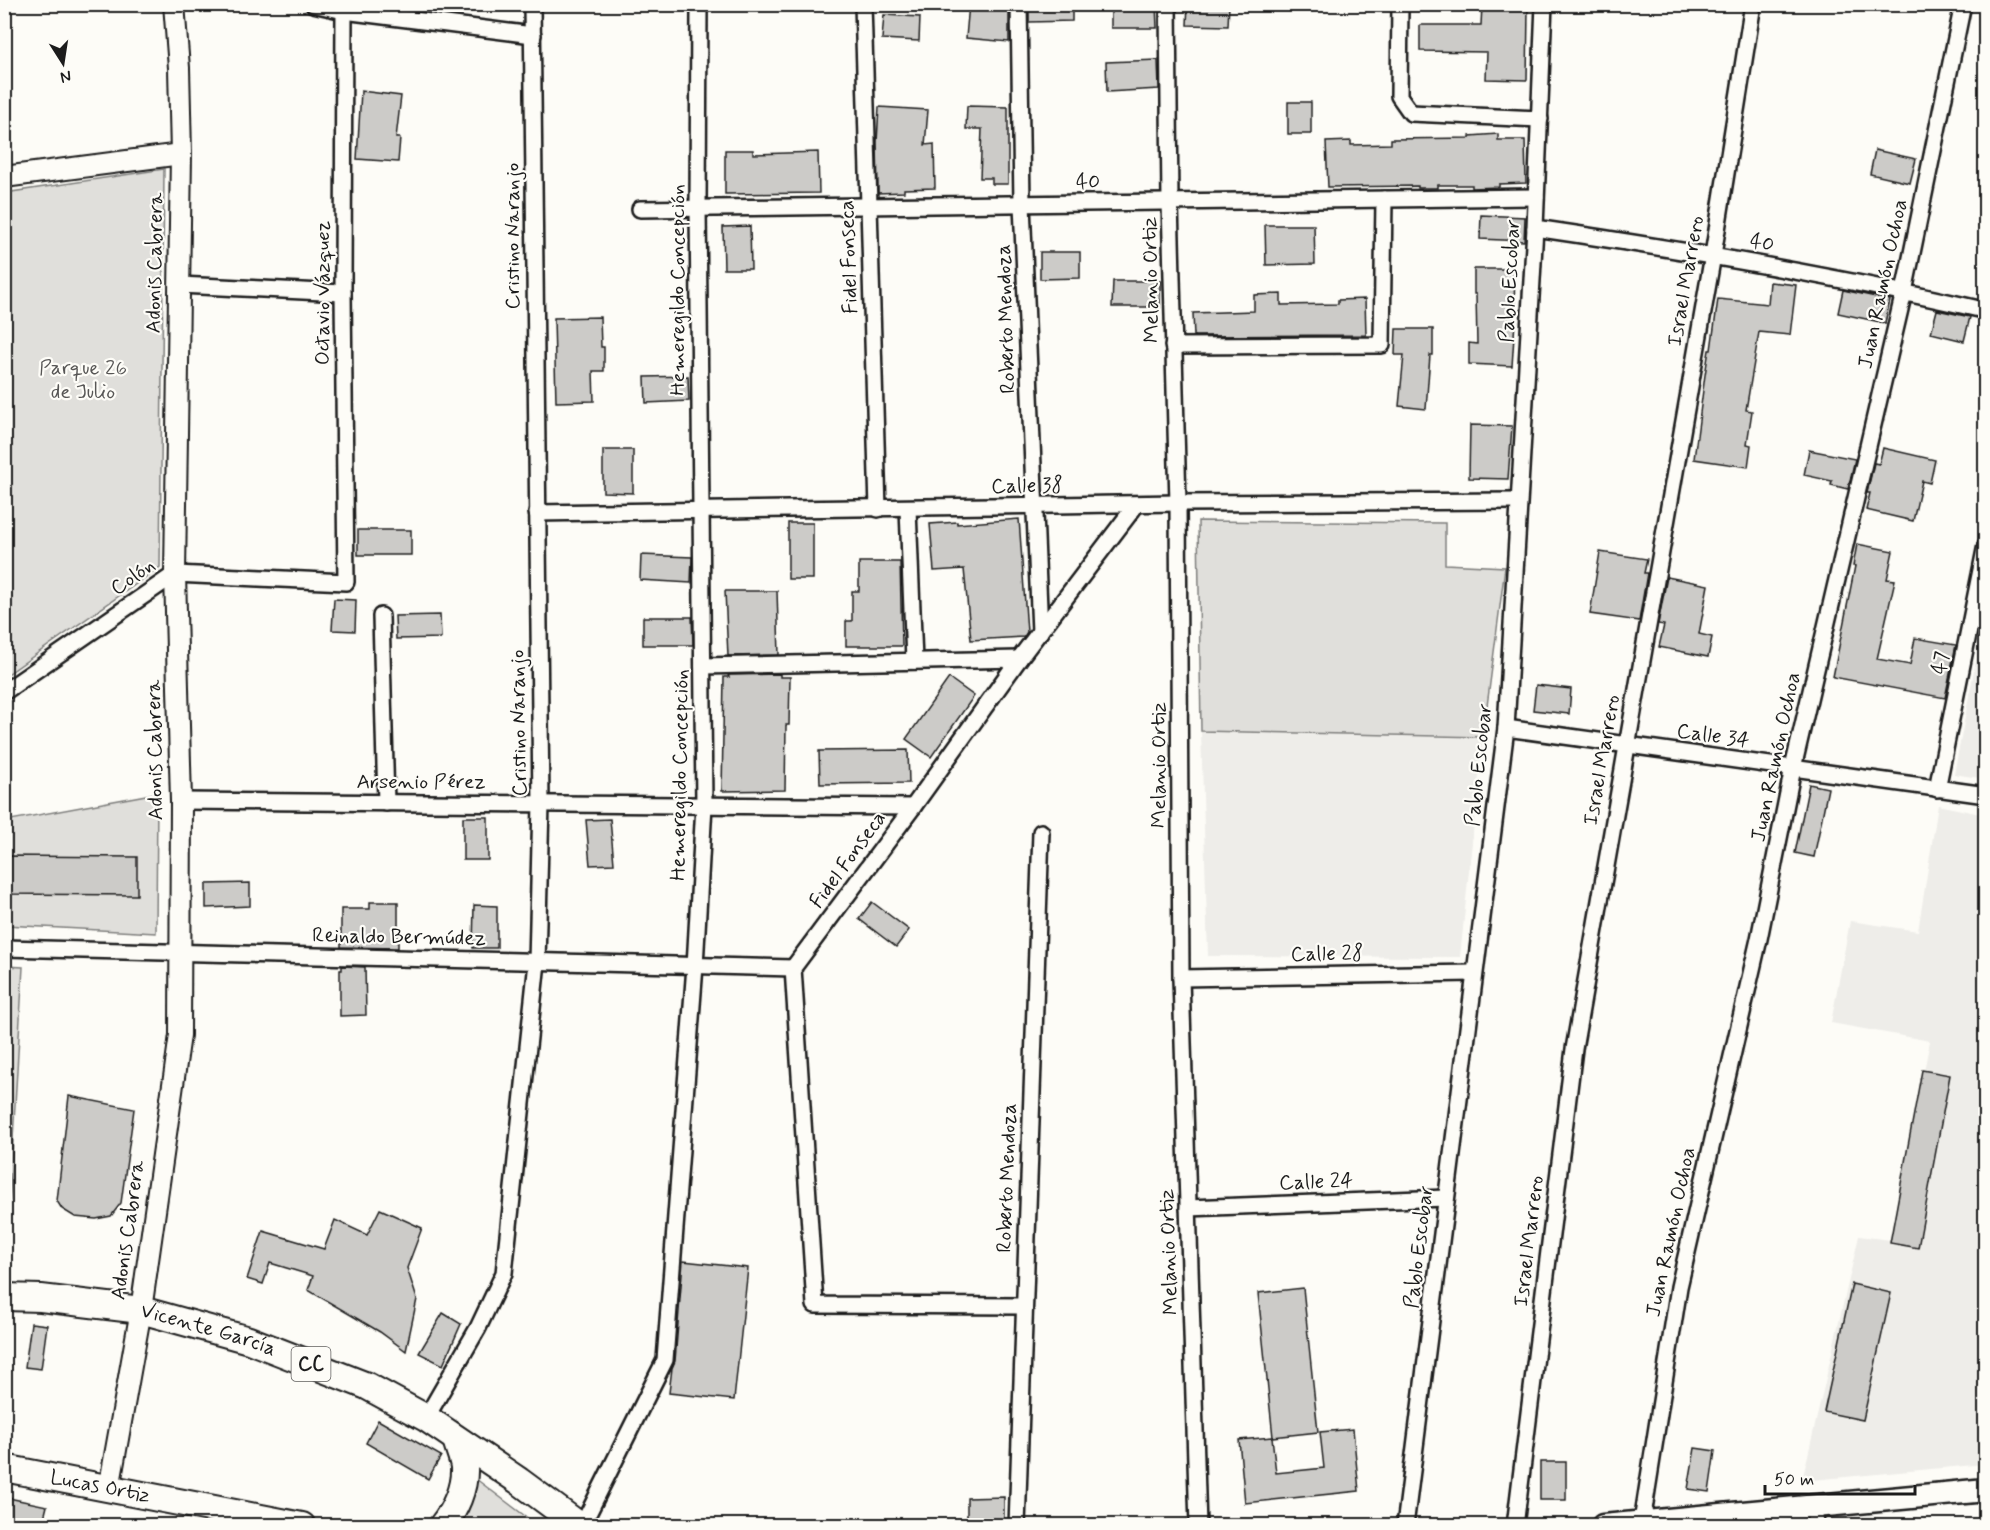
<svg xmlns="http://www.w3.org/2000/svg" width="1990" height="1530" viewBox="0 0 1990 1530" font-family="Mynerve,sans-serif">
<rect width="100%" height="100%" fill="#fdfcf7"/>
<filter id="ink" filterUnits="userSpaceOnUse"><feTurbulence type="fractalNoise" baseFrequency=".0167" numOctaves="2"/><feDisplacementMap in="SourceGraphic" scale="12" xChannelSelector="R" yChannelSelector="G"/><feConvolveMatrix kernelMatrix="1 2 1 2 8 2 1 2 1" color-interpolation-filters="sRGB"/></filter>
<g filter="url(#ink)">
<g fill="#eeede9">
<polygon points="1985,614 1985,779 1954,774"/>
<polygon points="1201,731 1483,737 1460,957 1208,956"/>
<polygon points="1938,805 1985,815 1985,1464 1802,1481 1859,1236 1890,1240 1930,1041 1831,1023 1850,921 1918,931"/>
</g>
<g fill="#e0dfdb" stroke="#7e7e7c" stroke-width="1.5">
<polygon points="164,169 160,567 5,676 5,193"/>
<polygon points="1198,521 1445,523 1445,564 1505,567 1483,737 1201,731"/>
<polygon points="157,793 156,933 5,925 5,821"/>
<polygon points="5,966 23,967 9,1208 4,1208"/>
<polygon points="476,1479 537,1525 459,1526"/>
</g>
<g fill="#cccbc8" stroke="#1c1c1c" stroke-width="1.5">
<polygon points="969,4 1009,4 1009,42 966,38"/>
<polygon points="1029,4 1072,4 1072,21 1029,22"/>
<polygon points="1111,4 1156,4 1157,28 1111,28"/>
<polygon points="1188,4 1229,4 1228,26 1187,25"/>
<polygon points="1482,6 1528,8 1527,80 1486,79 1487,52 1420,51 1420,25 1481,25"/>
<polygon points="884,15 920,17 919,41 882,39"/>
<polygon points="1158,60 1159,89 1107,92 1106,62"/>
<polygon points="361,91 401,96 396,138 400,138 398,162 357,159"/>
<rect x="1288" y="102" width="23" height="32"/>
<polygon points="967,106 1008,107 1008,184 992,184 992,178 980,178 982,129 966,129"/>
<polygon points="879,107 928,110 925,145 934,144 935,188 904,189 904,192 878,193 877,142"/>
<polygon points="1498,134 1498,140 1525,140 1526,183 1499,184 1499,187 1472,188 1472,185 1437,185 1437,188 1418,188 1418,186 1328,187 1326,142 1351,141 1351,145 1391,144 1391,139 1470,138 1470,136"/>
<polygon points="725,150 753,150 753,154 818,152 819,193 725,194"/>
<polygon points="1875,150 1916,159 1910,183 1870,174"/>
<polygon points="1481,215 1525,217 1524,241 1480,239"/>
<polygon points="1265,225 1314,225 1315,264 1266,265"/>
<polygon points="750,226 751,269 724,269 723,227"/>
<polygon points="1040,252 1080,252 1080,278 1040,279"/>
<polygon points="1474,269 1514,269 1515,321 1512,366 1469,364 1469,343 1477,344 1476,294 1474,294"/>
<polygon points="1113,281 1160,281 1160,307 1112,307"/>
<polygon points="1770,282 1796,285 1790,335 1759,332 1746,410 1752,411 1747,444 1751,445 1748,467 1694,459 1705,375 1709,350 1711,350 1718,299 1768,304"/>
<polygon points="1843,290 1890,300 1885,323 1838,313"/>
<polygon points="1281,294 1281,305 1338,304 1338,300 1365,299 1366,335 1194,336 1193,313 1254,311 1254,295"/>
<polygon points="1937,310 1970,317 1964,341 1931,333"/>
<polygon points="600,317 601,347 604,347 604,371 593,371 594,401 556,402 554,318"/>
<polygon points="1396,329 1433,329 1433,355 1430,355 1426,409 1399,406 1404,355 1395,355"/>
<polygon points="688,376 689,401 646,403 645,377"/>
<polygon points="1470,425 1512,426 1508,479 1469,478"/>
<polygon points="1883,448 1935,460 1930,483 1922,481 1913,521 1866,510 1870,493 1867,493 1874,463 1879,464"/>
<polygon points="603,450 633,450 633,493 603,492"/>
<polygon points="1809,450 1855,459 1848,489 1831,485 1832,481 1804,475"/>
<polygon points="1019,519 1027,632 1024,637 971,640 964,569 934,571 930,524 957,522 957,524"/>
<rect x="788" y="523" width="25" height="56"/>
<rect x="358" y="530" width="53" height="25"/>
<polygon points="1857,544 1893,551 1887,579 1895,580 1877,659 1910,665 1915,638 1956,645 1945,698 1833,677 1855,566 1853,566"/>
<polygon points="1600,552 1647,559 1644,573 1647,573 1639,621 1590,614"/>
<polygon points="641,555 692,557 691,583 640,580"/>
<polygon points="859,562 900,562 902,646 846,646 846,621 852,621 852,591 859,591"/>
<polygon points="1667,577 1708,585 1699,634 1712,637 1708,657 1659,647 1664,625 1658,624"/>
<polygon points="725,591 777,591 779,655 728,656"/>
<polygon points="334,599 356,600 355,631 332,630"/>
<polygon points="440,615 441,638 396,639 395,616"/>
<polygon points="643,617 692,617 693,645 643,645"/>
<polygon points="780,674 780,677 790,677 789,725 786,725 785,790 722,791 724,677 729,677 728,675"/>
<polygon points="949,678 974,696 931,757 906,739"/>
<polygon points="1536,685 1571,689 1569,714 1533,710"/>
<polygon points="908,750 909,783 820,784 819,751"/>
<polygon points="1809,784 1828,788 1814,857 1795,853"/>
<rect x="463" y="817" width="25" height="43"/>
<polygon points="610,819 614,864 590,865 586,820"/>
<polygon points="4,856 137,857 137,895 4,894"/>
<polygon points="250,883 250,906 206,908 206,884"/>
<polygon points="370,902 398,902 398,948 341,947 341,909 370,909"/>
<polygon points="872,902 909,930 896,947 859,919"/>
<polygon points="474,905 497,906 497,948 473,948"/>
<polygon points="342,966 365,967 366,1015 340,1016 340,970 342,970"/>
<polygon points="1922,1070 1950,1075 1918,1248 1890,1243"/>
<polygon points="69,1096 134,1109 121,1203 111,1216 96,1219 75,1217 62,1209 57,1201"/>
<polygon points="380,1209 422,1228 407,1268 417,1299 406,1351 380,1332 308,1290 313,1276 270,1263 263,1284 247,1279 263,1231 324,1249 335,1220 367,1235"/>
<polygon points="683,1261 748,1268 734,1400 669,1393 672,1368 675,1361"/>
<polygon points="1852,1284 1891,1293 1863,1420 1824,1412"/>
<polygon points="1303,1288 1318,1432 1273,1437 1258,1293"/>
<polygon points="443,1313 461,1324 443,1365 419,1353"/>
<polygon points="31,1323 47,1325 41,1369 25,1367"/>
<polygon points="378,1420 441,1456 428,1479 366,1443"/>
<polygon points="1353,1429 1359,1491 1245,1503 1239,1440 1272,1437 1276,1473 1324,1468 1320,1432"/>
<polygon points="1695,1448 1715,1451 1709,1492 1688,1489"/>
<rect x="1540" y="1462" width="26" height="38"/>
<polygon points="4,1497 47,1506 42,1526 4,1526"/>
<polygon points="1004,1497 1004,1526 967,1526 967,1498"/>
</g>
<g fill="none" stroke-linecap="round" stroke-linejoin="round">
<g stroke="#1c1c1c" stroke-width="20">
<g id="minor">
<polyline points="313,4 344,11 533,35"/>
<polyline points="863,4 878,509"/>
<polyline points="1019,4 1022,204 1040,632"/>
<polyline points="1168,4 1170,202 1178,503 1181,978 1198,1526"/>
<polyline points="1400,4 1399,96 1411,113 1540,119"/>
<polyline points="640,209 1536,197"/>
<path d="M1535,228C1684,250 1832,275 1979,309"/>
<polyline points="179,285 343,293"/>
<polyline points="1173,346 1382,345 1384,199"/>
<polyline points="908,509 914,661"/>
<polyline points="537,513 1178,503 1518,501"/>
<polyline points="381,616 386,803"/>
<polyline points="703,666 1019,659"/>
<polyline points="4,692 175,574 346,582 343,293 344,4"/>
<polyline points="1506,728 1986,795"/>
<polyline points="1937,789 1986,545"/>
<polyline points="181,801 913,807"/>
<polyline points="4,948 793,968"/>
<polyline points="1181,978 1474,973"/>
<polyline points="1188,1208 1446,1198"/>
<polyline points="1024,1306 815,1305 793,968 913,807 1019,659 1136,505"/>
<polyline points="426,1418 478,1328 504,1273 537,962 541,804 532,4"/>
<polyline points="1814,1506 1816,1526"/>
<polyline points="1642,1522 1679,1287 1759,939 1793,768 1904,292 1963,4"/>
<polyline points="582,1526 665,1360 695,966 704,805 698,208 699,4"/>
<polyline points="1017,1526 1041,832"/>
<polyline points="1405,1526 1506,728 1535,228 1544,4"/>
<polyline points="1515,1526 1574,1049 1713,255 1753,4"/>
</g>
</g>
<g stroke="#1c1c1c" stroke-width="24">
<g id="tertiary">
<polyline points="4,177 181,154"/>
<polyline points="109,1489 141,1310 180,1035 181,801 175,574 181,154 179,68 174,4"/>
</g>
</g>
<g stroke="#1c1c1c" stroke-width="27">
<polyline id="secondary" points="1603,1526 1986,1490"/>
</g>
<g stroke="#1c1c1c" stroke-width="30">
<g id="primary">
<path id="s1" d="M4,1297L41,1298L141,1310L249,1340L367,1386L426,1418L519,1481L580,1526"/>
<path id="s2" d="M4,1468L302,1526"/>
<path d="M442,1526C455,1510 465,1488 464,1467C463,1458 458,1448 456,1439"/>
</g>
</g>
<use href="#minor" stroke="#fdfcf7" stroke-width="15"/>
<use href="#tertiary" stroke="#fdfcf7" stroke-width="20"/>
<use href="#secondary" stroke="#fdfcf7" stroke-width="22"/>
<use href="#primary" stroke="#fdfcf7" stroke-width="26"/>
</g>
</g>
<g text-anchor="middle" dominant-baseline="central" stroke-width="4.5" stroke-linejoin="round" paint-order="stroke">
<rect fill="#fdfcf7" stroke="#605f5e" stroke-width="1.5" x="291.5" y="1347" width="39" height="34" rx="4.5"/>
<g font-size="20" font-weight="bold" fill="#1c1c1c">
<text x="311" y="1364">CC</text>
</g>
<g font-size="21" fill="#1c1c1c" stroke="#fdfcf7">
<text transform="translate(1088 182) rotate(-1)">40</text>
<text transform="translate(513 236) rotate(-90)">Cristino Naranjo</text>
<text transform="translate(1762 243) rotate(11)">40</text>
<text transform="translate(849 257) rotate(-92)">Fidel Fonseca</text>
<text transform="translate(155 263) rotate(-89)">Adonis Cabrera</text>
<text transform="translate(1151 280) rotate(-91)">Melanio Ortiz</text>
<text transform="translate(1510 281) rotate(-87)">Pablo Escobar</text>
<text transform="translate(1686 281) rotate(-80)">Israel Marrero</text>
<text transform="translate(1883 284) rotate(-78)">Juan Ramón Ochoa</text>
<text transform="translate(678 290) rotate(-90)">Hemeregildo Concepción</text>
<text transform="translate(323 293) rotate(-90)">Octavio Vázquez</text>
<text transform="translate(1006 319) rotate(-92)">Roberto Mendoza</text>
<text transform="translate(1027 486) rotate(-1)">Calle 38</text>
<text transform="translate(133 577) rotate(-35)">Colón</text>
<text transform="translate(1941 663) rotate(-79)">47</text>
<text transform="translate(519 723) rotate(-91)">Cristino Naranjo</text>
<text transform="translate(1713 736) rotate(8)">Calle 34</text>
<text transform="translate(155 750) rotate(-91)">Adonis Cabrera</text>
<text transform="translate(1776 757) rotate(-78)">Juan Ramón Ochoa</text>
<text transform="translate(1602 760) rotate(-80)">Israel Marrero</text>
<text transform="translate(1159 765) rotate(-90)">Melanio Ortiz</text>
<text transform="translate(1479 765) rotate(-84)">Pablo Escobar</text>
<text transform="translate(680 775) rotate(-89)">Hemeregildo Concepción</text>
<text x="421" y="782">Arsenio Pérez</text>
<text transform="translate(848 860) rotate(-54)">Fidel Fonseca</text>
<text transform="translate(399 937) rotate(1)">Reinaldo Bermúdez</text>
<text transform="translate(1327 954) rotate(-1)">Calle 28</text>
<text transform="translate(1007 1178) rotate(-88)">Roberto Mendoza</text>
<text transform="translate(1316 1182) rotate(-2)">Calle 24</text>
<text transform="translate(128 1230) rotate(-82)">Adonis Cabrera</text>
<text transform="translate(1671 1232) rotate(-78)">Juan Ramón Ochoa</text>
<text transform="translate(1529 1241) rotate(-83)">Israel Marrero</text>
<text transform="translate(1419 1247) rotate(-83)">Pablo Escobar</text>
<text transform="translate(1169 1252) rotate(-92)">Melanio Ortiz</text>
<text stroke="none"><textPath href="#s1" startOffset="208">Vicente García</textPath></text>
<text stroke="none"><textPath href="#s2" startOffset="98">Lucas Ortiz</textPath></text>
</g>
<g font-size="21" fill="#575655" stroke="#fdfcf7">
<text x="83" y="368">Parque 26<tspan x="83" dy="24">de Julio</tspan></text>
</g>
</g>
<rect width="1990" height="1530" fill="none" stroke="#fdfcf7" stroke-width="24"/>
<rect x="12" y="12" width="1966" height="1506" fill="none" stroke="#1c1c1c" stroke-width="2" filter="url(#ink)"/>
<g transform="translate(63 63) rotate(168)" stroke="#fdfcf7" stroke-width="4.5" paint-order="stroke">
<path d="M0-4.5L10 22L0 15L-10 22Z" fill="#1c1c1c"/>
<text y="-9" font-size="16" font-weight="bold" text-anchor="middle" fill="#1c1c1c">N</text>
</g>
<path d="M1765 1485v9h150v-9" fill="none" stroke="#1c1c1c" stroke-width="3"/>
<text x="1774" y="1485" font-size="18" fill="#1c1c1c" stroke="#fdfcf7" stroke-width="4.5" paint-order="stroke">50 m</text>
</svg>
